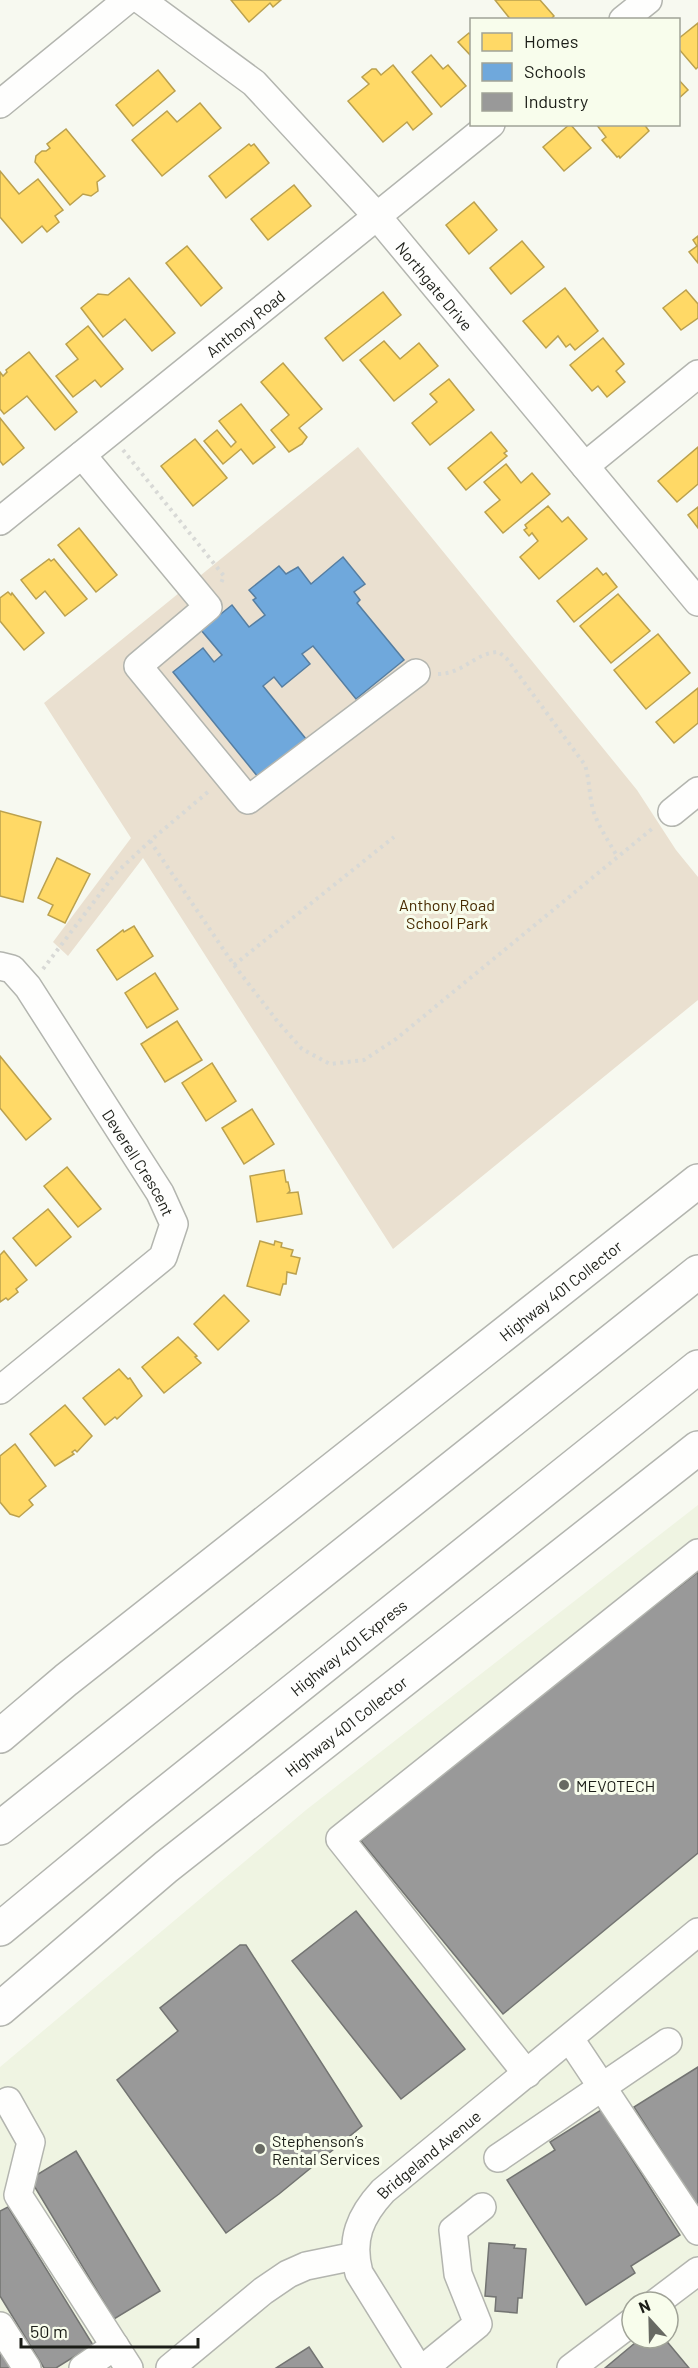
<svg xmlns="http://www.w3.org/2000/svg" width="698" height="2368" viewBox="0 0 698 2368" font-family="Barlow,sans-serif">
<rect width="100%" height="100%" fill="#f7f9f0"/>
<path fill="#eff4e2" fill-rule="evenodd" d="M698,1505V2368H0V2067L306,1810ZM632,2302H668V2338H632Z"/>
<polygon fill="#eae0d0" points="358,447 637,790 676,850 698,877 698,1000 393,1249 143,858 68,956 53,942 131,838 44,703"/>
<g fill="#ffd966" stroke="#bba14e" stroke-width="1.5">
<polygon points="231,0 281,0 273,7 270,3 249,22"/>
<polygon points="495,0 540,0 554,16 550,20 511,20"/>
<polygon points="698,23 698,67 696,69 678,48 678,39"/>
<polygon points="469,33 472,36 472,57 458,42"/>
<polygon points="431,55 443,69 448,65 466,86 441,107 412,72"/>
<polygon points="393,65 432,114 413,130 407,122 383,142 348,101 369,84 362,77 372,69 376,69 381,75"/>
<polygon points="158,70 175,91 133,126 116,105"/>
<polygon points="678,79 688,90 678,99"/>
<polygon points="200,103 221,128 162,176 132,140 167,111 177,122"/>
<polygon points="570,124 591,148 564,171 543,147"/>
<polygon points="596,124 644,124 649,131 620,158 619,156 617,157 602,140 606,137"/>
<polygon points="66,129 105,176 97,182 98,191 91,196 83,194 70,205 35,162 36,156 42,151 46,151 50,148 47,144"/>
<polygon points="249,144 251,146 254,144 269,163 226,198 209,176"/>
<polygon points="0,171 19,194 38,179 63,210 55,216 59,222 47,232 42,226 22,243 0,217"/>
<polygon points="294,185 311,206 268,240 251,219"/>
<polygon points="474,202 497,230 469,254 446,225"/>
<polygon points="698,236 698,263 689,252 697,246 693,240"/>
<polygon points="522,241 544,267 511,294 490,268"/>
<polygon points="187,246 222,288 201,306 166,263"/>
<polygon points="129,278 175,333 152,351 125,319 103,337 81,308 98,294 108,295"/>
<polygon points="565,288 598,331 575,350 570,344 566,347 558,336 546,348 523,321"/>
<polygon points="686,290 698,304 698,318 681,330 663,308"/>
<polygon points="383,292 401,315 343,361 325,338"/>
<polygon points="88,326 123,369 101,387 95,380 73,397 56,376 78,359 66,344"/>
<polygon points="603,338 624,364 616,371 625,382 607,397 598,386 592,391 570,365"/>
<polygon points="384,341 400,359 419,343 438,366 394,401 360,360"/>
<polygon points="29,352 77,412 55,430 27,396 4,414 0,409 0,372 3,376 7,372 6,370"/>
<polygon points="283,363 322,409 299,428 307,437 302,444 289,452 271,430 289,415 261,382"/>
<polygon points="449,379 474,410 430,445 412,423 437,402 430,394"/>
<polygon points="241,404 275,447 253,464 241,449 223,464 204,441 217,430 231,447 236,442 219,421"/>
<polygon points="0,418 24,448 3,465 0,461"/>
<polygon points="491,432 507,451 504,453 507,456 466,490 448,468"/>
<polygon points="195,439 227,478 193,506 161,466"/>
<polygon points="698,447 698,484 677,502 658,481"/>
<polygon points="506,464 521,483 532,473 550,494 503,533 485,512 500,500 484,482"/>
<polygon points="548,506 562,522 568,517 587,539 539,579 520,557 538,541 532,533 529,536 524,530 527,528 525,525"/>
<polygon points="698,507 698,528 688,515"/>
<polygon points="79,528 117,575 96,592 58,545"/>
<polygon points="49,559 51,561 54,559 87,599 65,616 45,591 36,599 21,580"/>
<polygon points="597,568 603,575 606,573 617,587 574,622 557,601"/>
<polygon points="8,592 11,595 12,593 44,633 24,650 0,621 0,598"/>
<polygon points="618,594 650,631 611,663 580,626"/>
<polygon points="658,634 690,673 646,709 614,670"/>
<polygon points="698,688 698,723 674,743 656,722"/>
<polygon points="0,811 41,822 23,902 0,896"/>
<polygon points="57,858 90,874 65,923 48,915 53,905 38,898"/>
<polygon points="134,926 153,956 117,980 97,950 123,930 124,932"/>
<polygon points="155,973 178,1009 147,1028 125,993"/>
<polygon points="177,1021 202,1060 165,1082 141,1044"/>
<polygon points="0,1056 51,1119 26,1140 0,1108"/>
<polygon points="212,1063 236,1101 206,1121 182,1083"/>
<polygon points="252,1109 274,1144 244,1164 222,1128"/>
<polygon points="67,1167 101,1209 78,1227 44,1186"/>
<polygon points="284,1170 286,1182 288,1182 290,1191 288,1193 298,1192 302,1214 257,1222 250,1176"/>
<polygon points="48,1209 71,1237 36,1266 13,1238"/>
<polygon points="260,1241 274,1245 275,1241 282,1243 281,1247 293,1250 291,1256 300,1258 296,1274 287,1272 286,1284 283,1284 280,1295 247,1286"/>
<polygon points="4,1251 27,1280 16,1289 18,1292 8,1300 6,1298 0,1302 0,1255"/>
<polygon points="224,1295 249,1321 218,1350 194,1324"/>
<polygon points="178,1337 197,1356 195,1357 201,1363 164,1393 142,1367"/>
<polygon points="119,1369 128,1379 130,1378 142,1396 117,1419 115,1417 105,1425 83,1398"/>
<polygon points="65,1405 92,1436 77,1452 75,1450 72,1452 74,1454 55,1466 30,1434"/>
<polygon points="15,1444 46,1486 29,1500 33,1505 19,1517 10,1514 0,1502 0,1456"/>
</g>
<polygon fill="#6fa8dc" stroke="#567ea1" stroke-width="1.5" points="343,557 365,584 354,592 360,600 357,603 404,660 356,699 313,646 302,654 310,664 282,687 274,677 263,686 306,739 258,777 173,672 203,648 214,662 222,655 201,630 232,605 249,627 265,615 253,600 256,598 249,590 279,566 286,574 298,567 311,584"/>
<g fill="#999" stroke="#737472" stroke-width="1.5">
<polygon points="698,1572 698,1853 503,2014 361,1841 497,1729"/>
<polygon points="356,1911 465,2049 401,2099 292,1961"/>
<polygon points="240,1945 246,1945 362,2126 279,2194 226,2233 117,2080 178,2031 160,2008"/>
<polygon points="698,2067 698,2208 634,2107"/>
<polygon points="601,2110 680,2235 631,2266 635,2273 586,2305 507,2180 555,2150 550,2142"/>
<polygon points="76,2151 160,2291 114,2319 30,2179"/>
<polygon points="8,2207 93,2345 56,2368 44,2368 0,2296 0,2211"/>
<polygon points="489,2243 515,2245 514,2248 526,2249 522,2298 518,2298 517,2313 495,2311 496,2297 485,2296"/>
<polygon points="641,2338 664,2338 689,2368 605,2368"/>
<polygon points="309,2347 323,2368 276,2368"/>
<polygon points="0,2350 11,2368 0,2368"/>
</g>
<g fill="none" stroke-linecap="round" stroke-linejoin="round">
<g stroke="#b3b5af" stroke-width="30">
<g id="minor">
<path id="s1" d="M141,0L254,83L376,215L698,602"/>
<polyline points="623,20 648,0"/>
<polyline points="0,104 127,0"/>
<polyline points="82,455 208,607 138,666 248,800 416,673"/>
<polyline points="585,466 698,374"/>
<path id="s2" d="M0,521L491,124"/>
<polyline points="672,812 698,791"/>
<path id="s3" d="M0,966L12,969L28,987L160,1193L174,1224L163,1257L0,1390"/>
<polyline points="570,2039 698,2231"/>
<polyline points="527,2074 340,1839 698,1553"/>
<polyline points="8,2101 31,2142 18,2195 129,2368"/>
<polyline points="498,2158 668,2042"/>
<polyline points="657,2302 698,2271"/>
<polyline points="0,2326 27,2368"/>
<polyline points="83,2368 115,2346"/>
<polyline points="170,2368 263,2291 288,2274 306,2266 355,2256"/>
<path id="s4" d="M418,2368L359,2273C350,2239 360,2216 383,2191L698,1932"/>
<polyline points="424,2368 478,2324 458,2274 453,2230 482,2207"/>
<polyline points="571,2368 632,2322"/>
</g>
</g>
<g stroke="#b3b5af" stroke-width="36">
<g id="highway">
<path id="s5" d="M0,1736L66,1680L698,1181"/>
<polyline points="0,1828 698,1272"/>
<path id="s6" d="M0,1929L138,1815L698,1367"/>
<path id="s7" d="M0,2009L166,1867L698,1448"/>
</g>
</g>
<g stroke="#d8d9d6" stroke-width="4" stroke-dasharray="3 4.5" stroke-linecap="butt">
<polyline points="123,450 224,576 221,583"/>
<path d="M438,674C464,674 475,652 499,652L507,659L585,765C590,781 589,798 594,813C600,829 609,842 617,856"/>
<polyline points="150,841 234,965 278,1022 302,1049 330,1064 364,1060 396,1039 653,828"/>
<polyline points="234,965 394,837"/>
<polyline points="43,969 115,874 150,841 209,791"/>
</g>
<use href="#minor" stroke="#fefefd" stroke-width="27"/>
<use href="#highway" stroke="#fefefd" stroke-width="33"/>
</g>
<g fill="#686a63" stroke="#f8fdec" stroke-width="2">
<circle cx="564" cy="1785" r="6"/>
<circle cx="260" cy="2149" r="6"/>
</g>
<g text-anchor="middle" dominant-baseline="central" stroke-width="6" stroke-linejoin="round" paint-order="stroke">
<g font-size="16" fill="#1b1d17" stroke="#f8fdec">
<text stroke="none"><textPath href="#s1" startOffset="412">Northgate Drive</textPath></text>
<text stroke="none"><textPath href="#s2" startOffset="315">Anthony Road</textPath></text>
<text stroke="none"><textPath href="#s3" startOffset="244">Deverell Crescent</textPath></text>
<text stroke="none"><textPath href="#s5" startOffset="716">Highway 401 Collector</textPath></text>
<text stroke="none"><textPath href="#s6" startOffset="448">Highway 401 Express</textPath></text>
<text stroke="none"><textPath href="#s7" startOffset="447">Highway 401 Collector</textPath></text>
<text stroke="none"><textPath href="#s4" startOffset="260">Bridgeland Avenue</textPath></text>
</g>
<g font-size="16" fill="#472a01" stroke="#f8fdec">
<text x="447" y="904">Anthony Road<tspan x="447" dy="18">School Park</tspan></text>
</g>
<g font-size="16" fill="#1b1d17" stroke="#f8fdec" text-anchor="start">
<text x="576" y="1785">MEVOTECH</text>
<text x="272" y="2140">Stephenson’s<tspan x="272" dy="18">Rental Services</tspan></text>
</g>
</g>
<rect x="470" y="18" width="210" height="108" fill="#f8fdec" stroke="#a0a397" stroke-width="1.5"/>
<rect x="482" y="33" width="30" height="18" fill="#ffd966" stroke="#a0a397" stroke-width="1.5"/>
<text x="524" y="48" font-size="18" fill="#1b1d17">Homes</text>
<rect x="482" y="63" width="30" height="18" fill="#6fa8dc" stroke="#a0a397" stroke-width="1.5"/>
<text x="524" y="78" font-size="18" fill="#1b1d17">Schools</text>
<rect x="482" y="93" width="30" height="18" fill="#999999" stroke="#a0a397" stroke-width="1.5"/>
<text x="524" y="108" font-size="18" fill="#1b1d17">Industry</text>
<g transform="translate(650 2320) rotate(338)"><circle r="28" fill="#f8fdec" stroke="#a0a397" stroke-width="1.5"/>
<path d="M0-4.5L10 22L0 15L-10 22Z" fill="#686a63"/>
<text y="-9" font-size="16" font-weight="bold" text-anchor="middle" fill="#1b1d17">N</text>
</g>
<path d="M21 2338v9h177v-9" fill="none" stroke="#1b1d17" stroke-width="3"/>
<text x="30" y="2338" font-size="18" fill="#1b1d17" stroke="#f8fdec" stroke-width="4.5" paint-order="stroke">50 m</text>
</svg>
